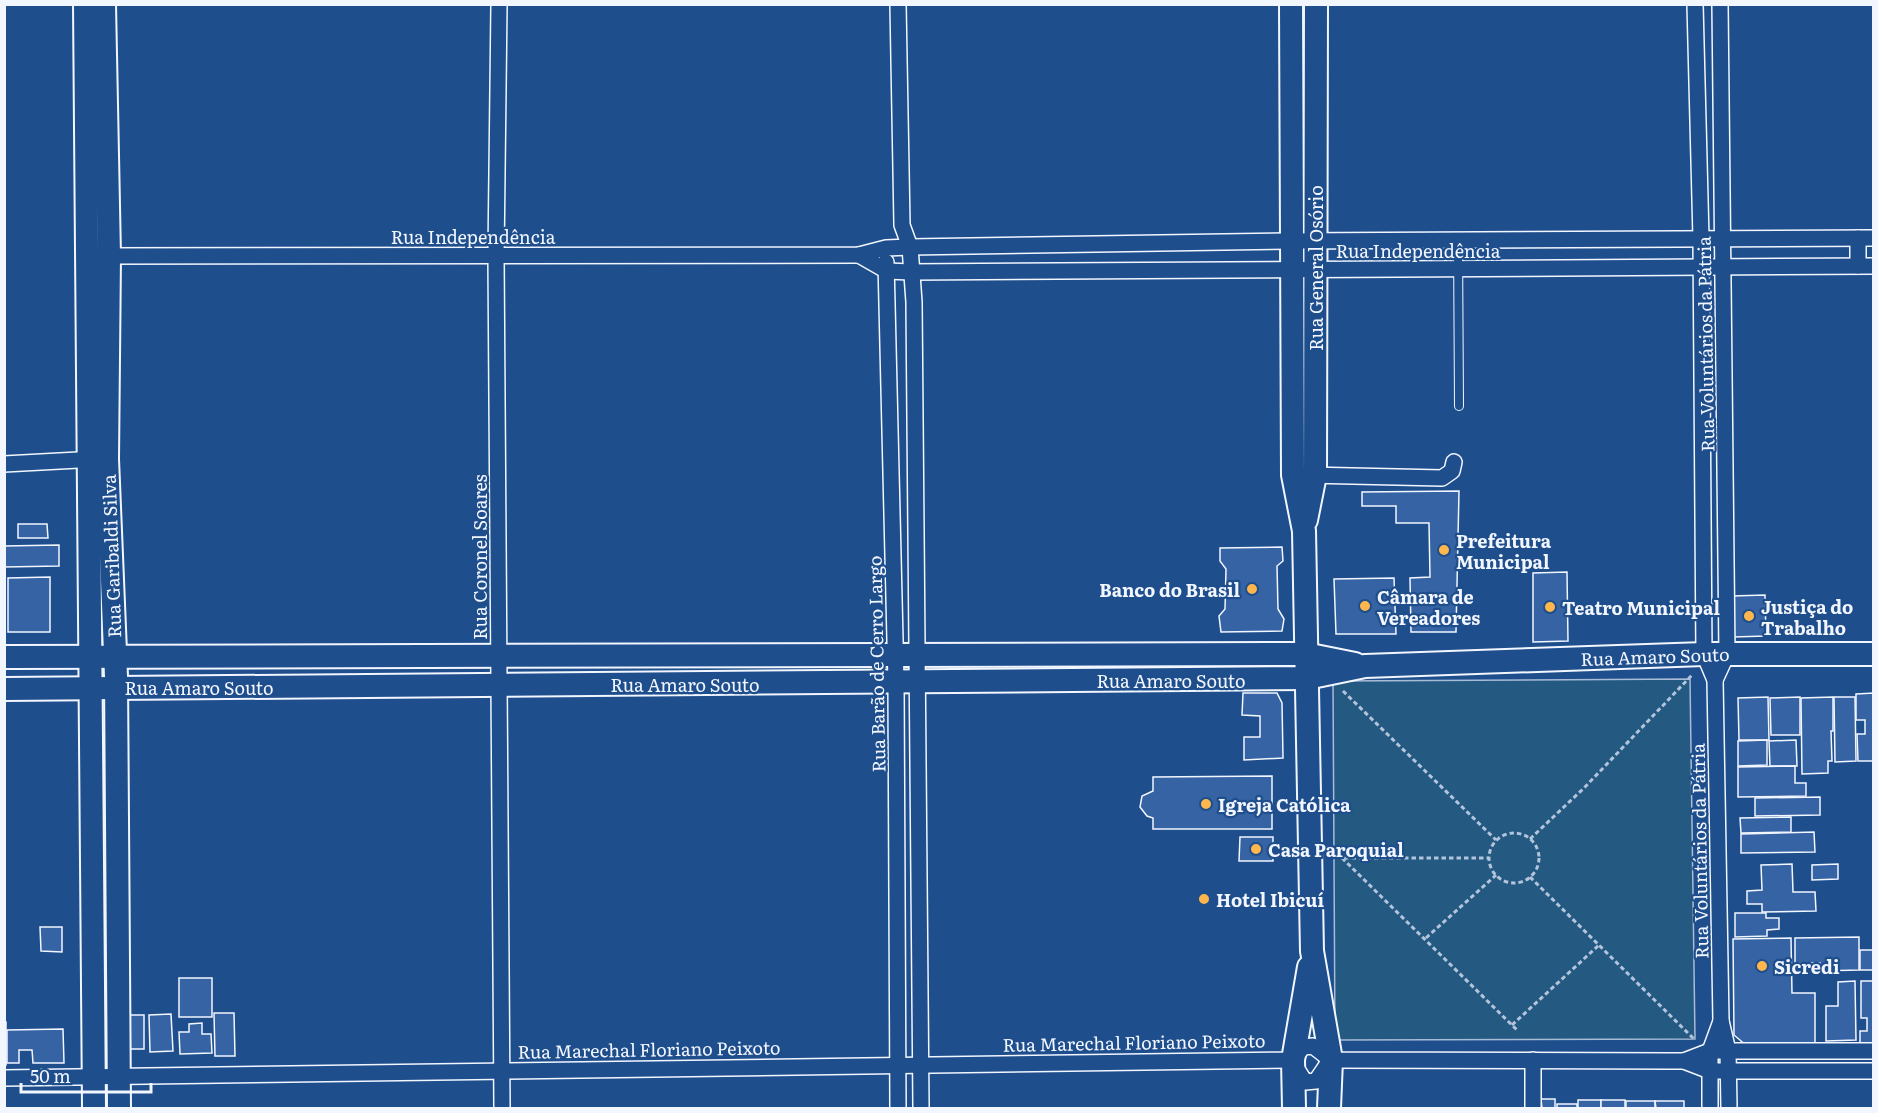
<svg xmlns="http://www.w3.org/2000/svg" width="1878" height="1113" viewBox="0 0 1878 1113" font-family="Literata,serif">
<rect width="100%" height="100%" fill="#1f4e8c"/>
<polygon fill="#245a82" stroke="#a8bbd7" stroke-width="1.5" points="1690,679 1695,1039 1335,1040 1333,681"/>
<g fill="#3563a3" stroke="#f2f6ff" stroke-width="1.5">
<polygon points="1459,491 1456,632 1411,632 1410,578 1430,577 1429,523 1396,523 1396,506 1362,506 1362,492"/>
<polygon points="18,524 47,524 48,538 18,538"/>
<polygon points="59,545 59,566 4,567 4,546"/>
<polygon points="1282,547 1283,561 1277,566 1278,609 1284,619 1282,631 1221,632 1219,616 1225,609 1226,569 1220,561 1220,548"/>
<polygon points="1567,572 1568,641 1533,642 1533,573"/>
<polygon points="50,577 50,632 8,632 8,578"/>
<polygon points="1394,578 1396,634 1336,634 1334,579"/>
<polygon points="1765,595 1766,636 1733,637 1732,596"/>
<polygon points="1243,693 1277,693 1282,703 1283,758 1244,760 1244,737 1260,737 1260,716 1242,715"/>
<polygon points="1874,693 1874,761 1858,761 1857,734 1865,734 1865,720 1856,720 1856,694"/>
<polygon points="1768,697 1769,740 1739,740 1738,698"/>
<polygon points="1800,697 1800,735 1771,735 1770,698"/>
<polygon points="1833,697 1833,731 1831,731 1832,761 1828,761 1828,773 1802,774 1801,698"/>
<polygon points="1834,697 1855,697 1856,761 1835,762"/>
<polygon points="1767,740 1767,765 1738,766 1738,741"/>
<polygon points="1796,740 1797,766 1770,766 1769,741"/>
<polygon points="1795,766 1795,783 1806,783 1806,796 1738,797 1738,767"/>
<polygon points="1272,776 1272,829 1153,829 1153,818 1147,816 1140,807 1142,796 1153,791 1153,777"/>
<polygon points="1820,797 1820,815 1755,816 1755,798"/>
<polygon points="1791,817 1791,832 1741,833 1740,818"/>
<polygon points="1814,832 1815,852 1741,853 1741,834"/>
<polygon points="1240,837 1273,837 1273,861 1239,861"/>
<polygon points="1792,864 1793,892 1815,892 1816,911 1762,912 1762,904 1747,904 1747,891 1762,890 1761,865"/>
<polygon points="1838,864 1838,879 1812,880 1812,865"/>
<polygon points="1735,913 1766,913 1766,918 1779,918 1779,929 1767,930 1767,936 1735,937"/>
<polygon points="40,927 62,927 62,952 41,951"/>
<polygon points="1859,937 1859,970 1820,971 1820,963 1795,963 1795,938"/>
<polygon points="1791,938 1792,993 1815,993 1815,1044 1747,1046 1734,1035 1733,939"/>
<rect x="1860" y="950" width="14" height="20"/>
<rect x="179" y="978" width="33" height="39"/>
<polygon points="1855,981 1856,1040 1826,1041 1826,1006 1838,1006 1838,982"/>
<polygon points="1861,981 1874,981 1874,1046 1860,1047 1860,1031 1867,1031 1867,1018 1861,1018"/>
<polygon points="214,1013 234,1013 235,1056 215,1056"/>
<polygon points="171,1014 173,1051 150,1052 149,1015"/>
<rect x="125" y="1015" width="19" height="34"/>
<rect x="4" y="1022" width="2" height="43"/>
<polygon points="202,1023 202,1034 211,1034 212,1053 180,1054 179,1032 189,1032 189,1024"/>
<polygon points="63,1029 64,1063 33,1063 32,1050 19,1050 19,1063 7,1063 7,1030"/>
<polygon points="1541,1099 1555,1099 1555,1108 1542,1108"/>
<rect x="1578" y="1100" width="23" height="8"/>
<rect x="1601" y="1100" width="24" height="8"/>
<rect x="1626" y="1101" width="29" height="7"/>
<polygon points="1655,1101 1684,1101 1684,1108 1656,1108"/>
<rect x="1557" y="1104" width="20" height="4"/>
</g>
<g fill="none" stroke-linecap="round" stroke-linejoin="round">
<g stroke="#f2f6ff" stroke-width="10">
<polyline id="lane" points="1458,240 1459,406"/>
</g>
<g stroke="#f2f6ff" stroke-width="18">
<g id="street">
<polyline points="499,4 496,256 502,1108"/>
<polyline points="898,4 902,225 910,247 914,302 921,1108"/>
<polyline points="1695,4 1701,239 1704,654 1715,680 1721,1021 1728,1051 1729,1108"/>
<polyline points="859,255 887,271 911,272 1874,266"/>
<polyline points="102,256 859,255 886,248 910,247 1291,241 1874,238"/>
<polyline points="886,262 896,682 898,1108"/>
<polyline points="1858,266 1858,238"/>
<polyline points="4,464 97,459"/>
<polyline points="1307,475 1442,478 1452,471 1454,462"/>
<polyline points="1715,680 1727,654 1720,4"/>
<polyline points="1533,1060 1533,1108"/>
<polyline points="1684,1061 1710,1051 1874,1051"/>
<polyline points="1295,1066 1305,1082 1316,1081 1329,1062"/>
<polyline points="4,1078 1293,1060 1303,1047 1313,1046 1331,1060 1670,1061 1684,1061 1710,1071 1874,1071"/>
<polyline points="1710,1108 1710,1051 1721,1021"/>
</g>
</g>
<g stroke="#f2f6ff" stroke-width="26">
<g id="secondary">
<polyline points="85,4 94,1108"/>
<polyline points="104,4 109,256 107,459 116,676 119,1108"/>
<polyline points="1291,4 1293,475 1304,531 1312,951 1331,1060 1329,1108"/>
<polyline points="1306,520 1315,475 1316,4"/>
<polyline points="4,657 1305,654 1355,664"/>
<polyline points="4,689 1307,678 1365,666 1704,654 1874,654"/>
<polyline points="1294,1108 1293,1060 1309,967"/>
</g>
</g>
<g stroke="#b3c4dc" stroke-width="3" stroke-dasharray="4.5 3" stroke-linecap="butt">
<polyline points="1343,691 1496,840"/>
<circle cx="1514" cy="858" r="25"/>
<polyline points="1530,839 1584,788 1693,674"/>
<polyline points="1342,858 1517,1030"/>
<polyline points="1344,858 1489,858"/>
<polyline points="1530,877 1695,1040"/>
<polyline points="1426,938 1496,875"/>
<polyline points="1512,1025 1599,945"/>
</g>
<use href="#lane" stroke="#1f4e8c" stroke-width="8"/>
<use href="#street" stroke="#1f4e8c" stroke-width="15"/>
<use href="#secondary" stroke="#1f4e8c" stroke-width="22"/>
</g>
<g fill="#ffb74d" stroke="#1f4e8c" stroke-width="2">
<circle cx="1444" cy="550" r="6"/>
<circle cx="1252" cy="589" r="6"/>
<circle cx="1365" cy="606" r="6"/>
<circle cx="1550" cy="607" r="6"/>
<circle cx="1749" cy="616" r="6"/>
<circle cx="1206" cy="804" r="6"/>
<circle cx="1256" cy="849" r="6"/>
<circle cx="1204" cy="899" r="6"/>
<circle cx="1762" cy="966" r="6"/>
</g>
<g text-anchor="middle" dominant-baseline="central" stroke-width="4.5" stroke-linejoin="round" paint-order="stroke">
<g font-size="18" fill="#f2f6ff" stroke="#1f4e8c">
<text x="473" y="236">Rua Independência</text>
<text x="1418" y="250">Rua Independência</text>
<text transform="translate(1315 268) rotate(-90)">Rua General Osório</text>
<text transform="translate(1705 344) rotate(-91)">Rua Voluntários da Pátria</text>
<text transform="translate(111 556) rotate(-92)">Rua Garibaldi Silva</text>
<text transform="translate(479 557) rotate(-90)">Rua Coronel Soares</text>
<text transform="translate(1655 656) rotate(-2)">Rua Amaro Souto</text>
<text transform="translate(876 664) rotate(-91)">Rua Barão de Cerro Largo</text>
<text x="1171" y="680">Rua Amaro Souto</text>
<text x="685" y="684">Rua Amaro Souto</text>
<text x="199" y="687">Rua Amaro Souto</text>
<text transform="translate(1699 851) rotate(-91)">Rua Voluntários da Pátria</text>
<text transform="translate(1134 1042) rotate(-1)">Rua Marechal Floriano Peixoto</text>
<text transform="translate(649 1049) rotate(-1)">Rua Marechal Floriano Peixoto</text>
</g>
<g font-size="18" font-weight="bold" fill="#f2f6ff" stroke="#1f4e8c" text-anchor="start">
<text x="1456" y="540">Prefeitura<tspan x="1456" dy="21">Municipal</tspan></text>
<text x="1240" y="589" text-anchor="end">Banco do Brasil</text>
<text x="1377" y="596">Câmara de<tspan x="1377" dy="21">Vereadores</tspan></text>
<text x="1761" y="606">Justiça do<tspan x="1761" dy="21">Trabalho</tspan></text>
<text x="1562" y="607">Teatro Municipal</text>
<text x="1218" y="804">Igreja Católica</text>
<text x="1268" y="849">Casa Paroquial</text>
<text x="1216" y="899">Hotel Ibicuí</text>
<text x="1774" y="966">Sicredi</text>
</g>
</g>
<rect width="1878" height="1113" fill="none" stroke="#f2f6ff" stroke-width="12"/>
<path d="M21 1083v9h130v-9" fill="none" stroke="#f2f6ff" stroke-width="3"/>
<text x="30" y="1083" font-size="18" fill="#f2f6ff" stroke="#1f4e8c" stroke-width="4.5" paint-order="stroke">50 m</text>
</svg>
